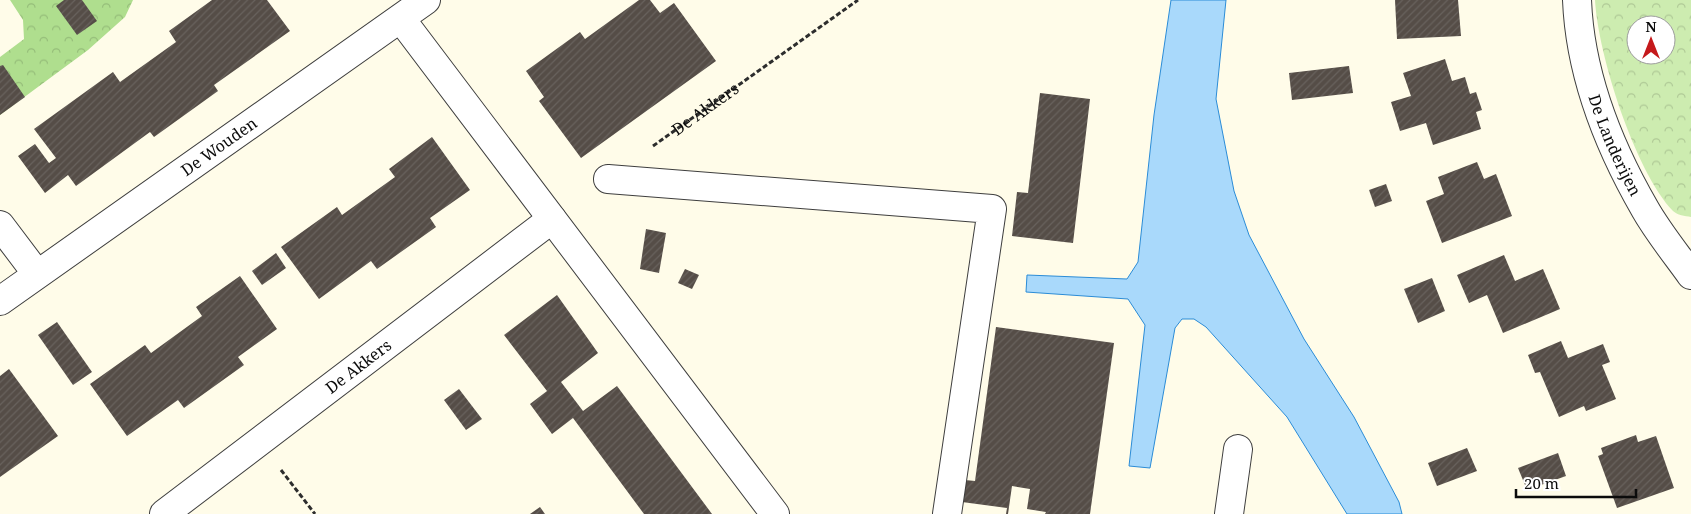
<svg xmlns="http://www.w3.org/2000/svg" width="1691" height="514" viewBox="0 0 1691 514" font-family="'Noto Serif',serif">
<defs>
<pattern id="forest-crowns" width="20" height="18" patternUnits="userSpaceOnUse" patternTransform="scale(1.25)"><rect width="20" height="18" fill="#afde8e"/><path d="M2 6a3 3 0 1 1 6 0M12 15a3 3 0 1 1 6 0" fill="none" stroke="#95bd79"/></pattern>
<pattern id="park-crowns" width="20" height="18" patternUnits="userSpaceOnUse" patternTransform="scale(1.25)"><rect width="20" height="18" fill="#cdecb0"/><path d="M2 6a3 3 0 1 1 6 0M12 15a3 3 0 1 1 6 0" fill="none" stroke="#afc996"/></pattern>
<pattern id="building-hatch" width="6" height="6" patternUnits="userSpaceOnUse" patternTransform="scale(1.25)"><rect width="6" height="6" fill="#554d47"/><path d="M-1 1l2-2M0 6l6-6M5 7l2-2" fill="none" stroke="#68625d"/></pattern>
</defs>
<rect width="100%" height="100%" fill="#fffce9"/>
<polygon fill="url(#forest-crowns)" points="10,0 133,0 125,17 88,50 0,115 0,57 24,39 23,20"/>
<path fill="url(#park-crowns)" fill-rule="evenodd" d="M1595,0H1691V217C1685,216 1677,215 1673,211C1635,171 1598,55 1595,0ZM1636,25H1666V55H1636Z"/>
<polygon fill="#a9d9fb" stroke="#2b8cd7" points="1171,0 1226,0 1216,99 1234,191 1249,235 1304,339 1354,417 1399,502 1402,514 1347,514 1287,417 1206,327 1194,319 1182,319 1175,328 1150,468 1129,466 1145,325 1128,299 1026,292 1027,275 1127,279 1138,262 1154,115"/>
<g fill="url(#building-hatch)">
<polygon points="64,0 82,0 97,21 77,35 56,6"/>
<polygon points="212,0 267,0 290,31 214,85 218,91 154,137 150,132 76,186 68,175 45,193 18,156 35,144 49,163 56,158 34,129 113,72 120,82 176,42 169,31"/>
<polygon points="639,0 650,0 660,13 674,3 716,61 581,158 539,101 544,97 526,71 580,32 585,39"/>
<polygon points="1395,0 1458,0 1461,36 1397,39"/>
<polygon points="1445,59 1452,81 1465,77 1470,94 1476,92 1482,110 1476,112 1481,129 1433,145 1426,123 1400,131 1391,102 1411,96 1403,73"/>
<polygon points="3,65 25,97 0,115 0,66"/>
<polygon points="1349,66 1353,93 1292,100 1289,73"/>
<polygon points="1040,93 1090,99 1073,243 1012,236 1017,192 1028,193"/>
<polygon points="432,137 470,190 430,218 436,227 377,269 371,261 319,299 281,247 337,207 342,215 395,177 389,169"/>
<polygon points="1477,162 1484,179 1496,174 1512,216 1442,243 1426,201 1444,194 1438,177"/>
<polygon points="1386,184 1392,201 1375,207 1369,190"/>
<polygon points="646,229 666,233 659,273 640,269"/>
<polygon points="276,253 286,268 262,285 252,271"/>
<polygon points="1504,255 1515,281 1543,269 1560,309 1503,333 1487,295 1469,303 1457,275"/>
<polygon points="685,269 699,275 692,289 678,283"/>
<polygon points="240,276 277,329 238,357 244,365 184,408 178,400 127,436 90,384 145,345 151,353 202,316 196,307"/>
<polygon points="1432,278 1445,311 1418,323 1404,289"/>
<polygon points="557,295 598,353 561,382 583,411 617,386 712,514 644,514 573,418 552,434 530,404 547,391 504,335"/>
<polygon points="57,322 92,372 73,385 38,335"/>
<polygon points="996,327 1114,343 1090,514 1045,514 1046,512 1027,509 1030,489 1012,486 1008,514 1006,514 1007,508 962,502 965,480 975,481"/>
<polygon points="1561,341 1568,358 1603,344 1610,362 1602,365 1616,399 1586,411 1584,406 1559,417 1540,372 1535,373 1528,355"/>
<polygon points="9,369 58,436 0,477 0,376"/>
<polygon points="459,389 482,419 466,430 444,400"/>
<polygon points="1636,435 1638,442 1656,436 1674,488 1617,508 1598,456 1603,454 1601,448"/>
<polygon points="1467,448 1477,471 1437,486 1428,463"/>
<polygon points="1558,453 1566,476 1527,490 1518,468"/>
<polygon points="540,507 545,514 530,514"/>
</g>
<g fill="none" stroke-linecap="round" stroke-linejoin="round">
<g stroke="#3e3e3e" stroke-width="30">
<g id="minor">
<path id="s2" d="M1577,0C1580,74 1608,145 1645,209C1658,232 1676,254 1691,275"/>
<polyline points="401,19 775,514"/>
<polyline points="608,179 992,209 947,514"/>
<polyline points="0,225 37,274"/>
<path id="s3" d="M0,301L426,0"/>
<path id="s4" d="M164,514L552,219"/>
<polyline points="1229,514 1238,449"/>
</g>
</g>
<g stroke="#2d2d2d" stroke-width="3" stroke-dasharray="5 2.5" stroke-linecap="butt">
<path id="s1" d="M653,146L858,0"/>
<polyline points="281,470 315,514"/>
</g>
<use href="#minor" stroke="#fff" stroke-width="28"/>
</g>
<g text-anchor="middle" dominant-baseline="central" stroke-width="5" stroke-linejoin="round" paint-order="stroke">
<g font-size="16" fill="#0b0b0b" stroke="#fff">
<text stroke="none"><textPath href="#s1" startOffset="64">De Akkers</textPath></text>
<text stroke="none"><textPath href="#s2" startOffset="151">De Landerijen</textPath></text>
<text stroke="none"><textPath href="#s3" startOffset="268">De Wouden</textPath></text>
<text stroke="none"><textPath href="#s4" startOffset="244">De Akkers</textPath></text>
</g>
</g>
<g transform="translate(1651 40)"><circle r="24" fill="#ffffff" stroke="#9d9d9d"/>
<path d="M0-4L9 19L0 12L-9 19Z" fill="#c5191b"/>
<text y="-8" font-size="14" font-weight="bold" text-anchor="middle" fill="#0b0b0b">N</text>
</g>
<path d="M1516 489v8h120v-8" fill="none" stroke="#0b0b0b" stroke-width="2.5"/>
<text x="1524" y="489" font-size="15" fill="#0b0b0b" stroke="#ffffff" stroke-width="4" paint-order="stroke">20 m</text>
</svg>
